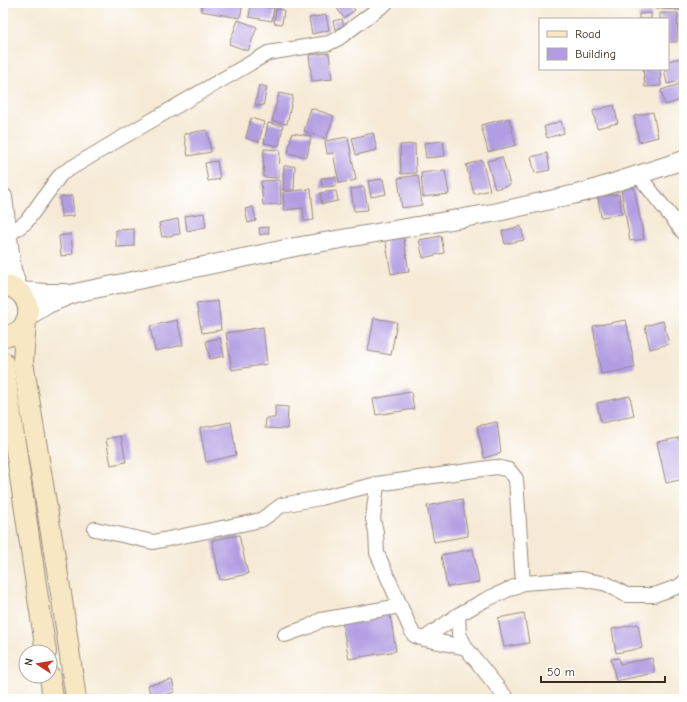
<svg xmlns="http://www.w3.org/2000/svg" width="687" height="702" viewBox="0 0 687 702" font-family="'Comic Neue',sans-serif">
<rect width="100%" height="100%" fill="#fff"/>
<filter id="ink" filterUnits="userSpaceOnUse"><feTurbulence type="fractalNoise" baseFrequency=".025" numOctaves="2"/><feDisplacementMap in="SourceGraphic" scale="8" xChannelSelector="R" yChannelSelector="G"/><feConvolveMatrix kernelMatrix="1 2 1 2 8 2 1 2 1" color-interpolation-filters="sRGB"/></filter>
<filter id="wash" filterUnits="userSpaceOnUse"><feTurbulence type="fractalNoise" baseFrequency=".012" numOctaves="4" result="noise"/><feDisplacementMap in="SourceGraphic" scale="16" xChannelSelector="R" yChannelSelector="G"/><feGaussianBlur stdDeviation="0.9" result="paint"/><feColorMatrix in="noise" values="0 0 0 0 0 0 0 0 0 0 0 0 0 0 0 0 0 1.4 0 .05"/><feComposite in="paint" operator="in"/></filter>
<g filter="url(#wash)">
<rect width="100%" height="100%" fill="#f6ead6"/>
<g id="blocks">
<g fill="#b39de2">
<polygon points="202,3 243,3 240,18 201,11"/>
<polygon points="333,3 350,3 355,10 344,18"/>
<polygon points="655,3 683,3 683,10 655,9"/>
<polygon points="251,4 274,8 272,21 249,17"/>
<polygon points="276,9 284,10 282,24 274,23"/>
<polygon points="651,13 651,19 639,19 639,14"/>
<polygon points="660,13 678,13 677,42 668,42 668,19 660,19"/>
<polygon points="326,15 329,30 312,34 309,18"/>
<polygon points="342,19 344,26 335,29 333,21"/>
<polygon points="238,20 257,27 248,51 229,44"/>
<polygon points="329,53 332,79 312,81 309,55"/>
<polygon points="684,57 684,80 667,84 664,69 668,69 668,61"/>
<polygon points="643,69 660,69 661,86 645,87"/>
<polygon points="680,84 684,99 665,105 661,90"/>
<polygon points="259,85 267,87 263,106 255,105"/>
<polygon points="279,93 293,96 287,124 272,121"/>
<polygon points="614,105 618,123 597,128 593,111"/>
<polygon points="311,108 334,116 326,139 304,131"/>
<polygon points="653,112 658,137 639,142 634,116"/>
<polygon points="251,118 264,122 259,142 246,138"/>
<polygon points="509,118 516,145 488,152 481,125"/>
<polygon points="561,121 564,133 547,138 544,127"/>
<polygon points="268,123 283,126 279,146 264,143"/>
<polygon points="207,130 211,152 188,156 184,134"/>
<polygon points="292,133 311,136 307,157 288,153"/>
<polygon points="373,133 377,150 356,155 352,138"/>
<polygon points="348,137 356,180 339,183 333,153 327,154 325,141"/>
<polygon points="443,141 445,156 426,158 424,143"/>
<polygon points="415,144 416,173 401,174 400,145"/>
<polygon points="264,149 280,150 279,178 263,177"/>
<polygon points="547,153 550,170 535,173 531,157"/>
<polygon points="502,157 510,185 495,189 487,161"/>
<polygon points="482,160 490,190 474,194 466,165"/>
<polygon points="217,161 220,179 208,181 205,163"/>
<polygon points="284,166 295,166 294,190 283,190"/>
<polygon points="445,170 449,194 423,197 421,173"/>
<polygon points="418,175 422,205 402,208 398,178"/>
<polygon points="336,177 336,186 322,187 321,178"/>
<polygon points="383,179 386,194 371,197 368,181"/>
<polygon points="280,180 281,204 263,205 261,181"/>
<polygon points="364,187 368,210 354,211 351,189"/>
<polygon points="634,187 644,239 630,241 621,190"/>
<polygon points="311,189 314,220 304,221 303,208 284,210 283,192"/>
<polygon points="336,191 338,201 322,204 320,193"/>
<polygon points="619,194 622,214 601,217 598,197"/>
<polygon points="72,196 74,216 61,217 60,197"/>
<polygon points="253,207 256,221 248,223 245,209"/>
<polygon points="204,213 206,227 187,231 185,216"/>
<polygon points="178,219 180,234 162,237 159,223"/>
<polygon points="521,226 524,240 505,244 502,231"/>
<polygon points="268,227 269,233 260,235 259,228"/>
<polygon points="134,229 134,246 116,247 116,230"/>
<polygon points="71,234 73,254 61,256 59,236"/>
<polygon points="403,234 409,272 391,274 385,237"/>
<polygon points="441,236 444,253 423,258 419,240"/>
<polygon points="218,301 221,330 202,333 196,304"/>
<polygon points="374,318 397,322 391,355 368,351"/>
<polygon points="177,320 183,345 155,351 150,326"/>
<polygon points="626,320 635,368 601,374 593,326"/>
<polygon points="663,321 669,344 650,349 645,326"/>
<polygon points="263,327 267,364 232,370 226,333"/>
<polygon points="220,338 224,356 210,359 206,341"/>
<polygon points="411,392 414,409 376,415 373,399"/>
<polygon points="630,396 634,416 601,423 597,403"/>
<polygon points="275,406 288,407 287,429 265,428 266,418 275,418"/>
<polygon points="231,422 236,455 206,462 200,428"/>
<polygon points="497,422 501,453 484,458 477,426"/>
<polygon points="121,436 126,462 111,465 106,439"/>
<polygon points="684,437 684,479 666,483 657,442"/>
<polygon points="462,499 468,536 434,542 427,506"/>
<polygon points="239,535 248,574 220,580 212,540"/>
<polygon points="473,549 479,582 447,587 441,555"/>
<polygon points="524,613 529,643 504,647 498,618"/>
<polygon points="390,614 396,651 349,659 342,623"/>
<polygon points="638,624 642,648 616,653 612,629"/>
<polygon points="619,658 620,664 652,658 655,673 616,681 611,659"/>
<polygon points="172,680 175,692 151,698 148,685"/>
</g>
</g>
</g>
<g filter="url(#ink)">
<use href="#blocks" fill-opacity="0" stroke="#988a7a" stroke-width="1"/>
<g fill="none" stroke-linecap="round" stroke-linejoin="round">
<g stroke="#988a7a" stroke-width="16">
<g id="minor">
<polyline points="639,176 684,233"/>
<polyline points="8,235 26,222 61,174 118,140 268,53 329,43 339,38 386,3"/>
<path d="M377,484L373,519L376,532L377,553L411,630C412,631 413,634 414,635C418,639 457,645 466,648"/>
<polyline points="95,529 153,542 261,520 282,505 320,498 377,484 496,467 509,470 516,479 523,583"/>
<polyline points="458,615 459,634 466,648 507,699"/>
<polyline points="285,635 308,627 321,620 400,606"/>
<polyline points="424,639 458,615 485,600 523,583 581,579 607,584 626,595 654,595 680,586 684,582"/>
</g>
</g>
<g stroke="#988a7a" stroke-width="20">
<g id="tertiary">
<polyline points="3,197 12,270 19,291 46,293 66,293"/>
<polyline points="27,317 48,304 75,293 295,247 498,212 585,192 684,160"/>
</g>
</g>
<g stroke="#988a7a" stroke-width="22">
<g id="secondary">
<path d="M3,285C39,291 34,336 3,336"/>
<polyline points="26,321 23,362 62,600 76,699"/>
<polyline points="3,362 46,652"/>
<polyline points="50,676 53,699"/>
</g>
</g>
<use href="#minor" stroke="#fff" stroke-width="14"/>
<use href="#tertiary" stroke="#fff" stroke-width="18"/>
<use href="#secondary" stroke="#f7e8c3" stroke-width="20"/>
</g>
</g>
<rect width="687" height="702" fill="none" stroke="#fff" stroke-width="16"/>
<rect x="539" y="18" width="130" height="52" fill="#ffffff" stroke="#b1aaa5"/>
<rect x="547" y="31" width="20" height="6" fill="#f7e8c3" stroke="#b1aaa5"/>
<text x="575" y="38" font-size="12" fill="#3b2a1e">Road</text>
<rect x="547" y="48" width="20" height="12" fill="#b39de2" stroke="#b1aaa5"/>
<text x="575" y="58" font-size="12" fill="#3b2a1e">Building</text>
<g transform="translate(38 664) rotate(282)"><circle r="19" fill="#ffffff" stroke="#b1aaa5"/>
<path d="M0-3L7 15L0 10L-7 15Z" fill="#c8321e"/>
<text y="-6" font-size="11" font-weight="bold" text-anchor="middle" fill="#3b2a1e">N</text>
</g>
<path d="M541 676v6h124v-6" fill="none" stroke="#3b2a1e" stroke-width="2"/>
<text x="547" y="676" font-size="12" fill="#3b2a1e" stroke="#ffffff" stroke-width="3" paint-order="stroke">50 m</text>
</svg>
